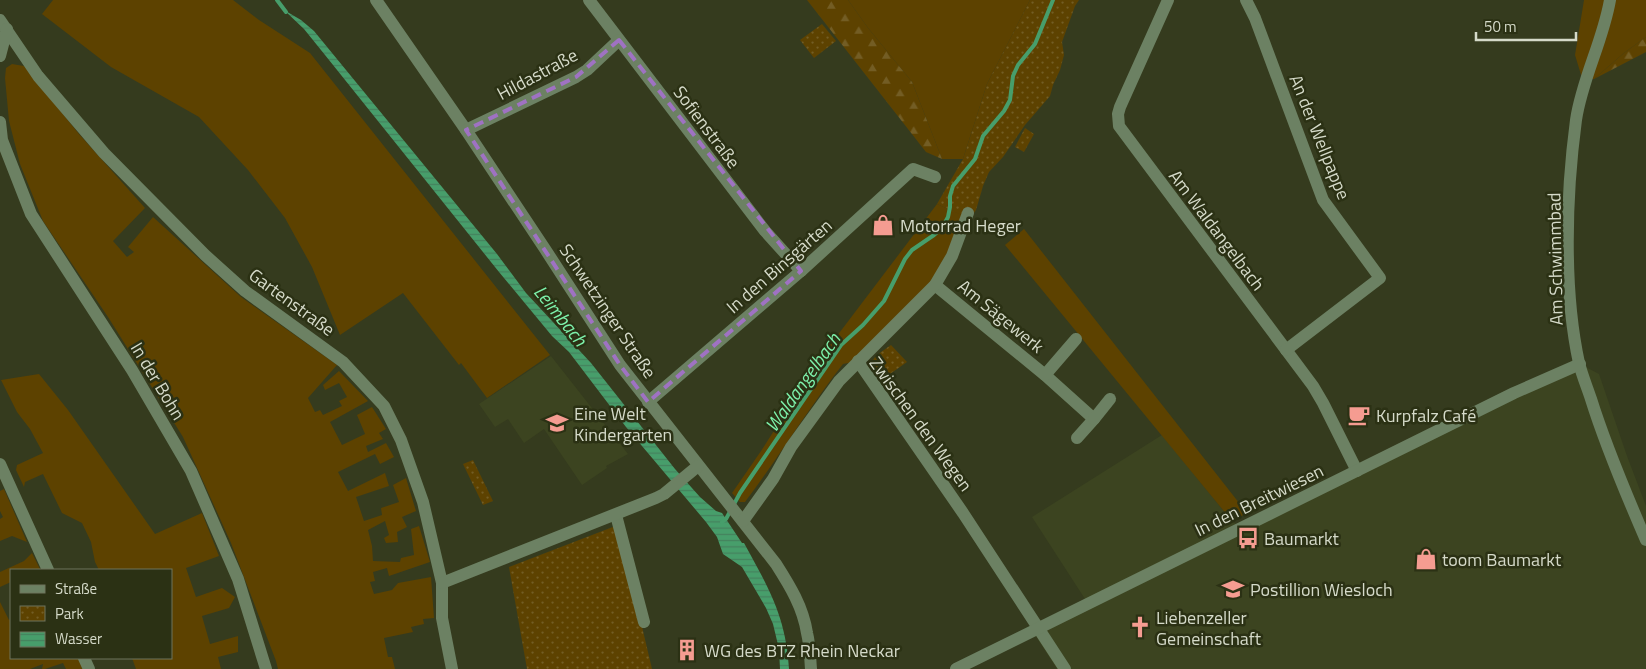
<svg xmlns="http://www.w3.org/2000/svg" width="1646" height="669" viewBox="0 0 1646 669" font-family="'Titillium Web',sans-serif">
<defs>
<pattern id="forest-firs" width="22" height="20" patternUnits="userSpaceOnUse" patternTransform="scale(1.25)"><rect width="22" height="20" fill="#5d4200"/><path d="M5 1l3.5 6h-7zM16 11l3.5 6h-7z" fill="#735d24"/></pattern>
<pattern id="park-dots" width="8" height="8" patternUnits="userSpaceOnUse" patternTransform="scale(1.25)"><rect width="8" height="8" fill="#5d4200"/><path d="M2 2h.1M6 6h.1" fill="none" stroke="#735d24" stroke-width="1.8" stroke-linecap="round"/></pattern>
<pattern id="water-rules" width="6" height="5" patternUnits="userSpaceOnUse" patternTransform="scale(1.25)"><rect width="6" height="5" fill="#479e6b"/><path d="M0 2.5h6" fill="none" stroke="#45825d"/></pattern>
</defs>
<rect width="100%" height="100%" fill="#353b1e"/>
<g fill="#3c4420">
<polygon points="551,356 628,454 606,466 607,468 582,485 544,429 524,443 508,419 495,427 479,404"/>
<polygon points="1580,364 1599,374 1627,456 1646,506 1646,669 1057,669 1035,635 1085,599 1032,517 1162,435 1232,521 1242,528"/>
</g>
<g fill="#5d4200">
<polygon points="53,0 233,0 259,20 310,53 550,355 487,398 461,363 459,365 403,293 340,335 312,267 285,218 248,170 199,117 111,67 42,14"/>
<polygon points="848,0 1030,0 987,84 963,159 942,159 912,82 868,28"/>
<polygon points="1584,0 1646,0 1646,37 1624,53 1594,79 1582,78 1575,55"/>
<polygon points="12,64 24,66 79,134 145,208 113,241 127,257 134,252 128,247 153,217 241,297 337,365 308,398 315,412 320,410 323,415 342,406 339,401 347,397 339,383 325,390 323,385 339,371 368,401 330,422 342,445 365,434 357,415 372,407 386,429 379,433 383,439 366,446 368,452 386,443 394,457 380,464 375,454 338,472 348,491 385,473 389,486 356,497 364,521 382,515 381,508 399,502 393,485 406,478 416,511 402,517 407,527 397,532 398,542 386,543 384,538 389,535 385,521 368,530 372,546 373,561 400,562 401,558 414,555 411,529 419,526 430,562 389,576 387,568 373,572 375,581 370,582 374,594 392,590 398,583 431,577 434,618 423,619 424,624 411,627 413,632 384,638 388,657 392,657 395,669 278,669 276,661 231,543 183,437 108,317 43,221 20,164 9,121 5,78 6,68"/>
<path d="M937,204L967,217L935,285L858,361L843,364C808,409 779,457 745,502H740L732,493L761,451L821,357Z"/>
<polygon points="1024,229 1247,513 1232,521 1005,245"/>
<polygon points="39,374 68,410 155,534 202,513 219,556 186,568 196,597 222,588 235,597 229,608 202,616 210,644 238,636 238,652 218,657 221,669 136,669 132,658 171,658 171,570 99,570 95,562 91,542 82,523 62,513 43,474 25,482 24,487 16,470 17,465 43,453 30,429 17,412 1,380"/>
<polygon points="4,489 27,542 12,536 0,541 0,519 3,517 0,511 0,491"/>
<polygon points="32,553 40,569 11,570 11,582 0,587 0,572 24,561"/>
<polygon points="0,602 9,620 11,619 11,658 79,658 83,669 66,669 63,663 45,669 42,669 43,664 30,669 0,669"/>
</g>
<g fill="url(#forest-firs)">
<polygon points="807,0 848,0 868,28 912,82 942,159 926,152"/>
<polygon points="1646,37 1646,52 1594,79 1624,53"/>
</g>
<g fill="url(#park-dots)">
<polygon points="1030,0 1079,0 1075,6 1062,42 1064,55 1060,70 1053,85 1050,96 1025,125 1003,157 989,172 983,186 976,210 970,219 937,204 963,159 987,84"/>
<polygon points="822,24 836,41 814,58 800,40"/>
<polygon points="1025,128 1034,134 1024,152 1015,147"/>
<path d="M891,345L907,362L880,381C865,360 873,358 891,345Z"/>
<polygon points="473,460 493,501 483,505 463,464"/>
<polygon points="618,525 652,669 527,669 509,567"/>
</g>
<path fill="url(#water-rules)" d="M284,10L301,20L314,31L497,254L526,293L591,363L675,469L700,497L716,511L722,513L742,543H744C768,587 786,616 789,669H780L779,649L773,624L766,608L742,567L723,554L717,537L706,522L626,427L569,352L552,336L499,272L325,55L304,29Z"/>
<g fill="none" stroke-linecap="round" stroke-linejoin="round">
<g stroke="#479e6b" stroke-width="4">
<polyline points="277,0 286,12"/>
<polyline points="722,522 726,519 740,493 841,345 863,325 884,301 905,259 912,250 934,235 942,228 948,217 950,207 950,196 953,186 975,159 983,136 1004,111 1010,100 1013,76 1018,65 1035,44 1053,0"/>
</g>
<g stroke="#6c8163" stroke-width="12">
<path d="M376,0L466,130L545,249L620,365L776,564C790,586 803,607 807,633C810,645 810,657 811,669"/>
<polyline points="589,0 765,231 801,271"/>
<polyline points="1168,0 1120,107 1118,114 1119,126 1313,386 1323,403 1357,471"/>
<polyline points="1246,0 1255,18 1323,200 1380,278 1286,350"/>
<path d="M1610,0C1603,41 1582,79 1576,120C1566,195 1563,289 1579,363C1582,375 1587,387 1591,399C1606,447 1626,494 1646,540"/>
<polyline points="0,20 38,76 104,153 205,255 245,291 343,362 384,406 401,440 423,502 442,583 442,618 452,669"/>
<polyline points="0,56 7,29"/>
<polyline points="0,122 2,140 31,214 132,370 191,471 238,579 266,669"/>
<polyline points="466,130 576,77 587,70 619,40"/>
<polyline points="935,285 1045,375 1094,419 1077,438"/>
<polyline points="858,361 963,513 1065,669"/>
<polyline points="1045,375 1076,339"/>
<polyline points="648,402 801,271 913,169 935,177"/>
<polyline points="1094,419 1110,399"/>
<polyline points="0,464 48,570"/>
<polyline points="616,515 644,622"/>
<polyline points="743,521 773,479 791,447 839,381 935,285 952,256 968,213"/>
<polyline points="442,583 656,498 664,494 698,466"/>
<polyline points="84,658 89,669"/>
<polyline points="956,669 1514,393 1580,364"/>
</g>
</g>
<path fill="none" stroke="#9f72c3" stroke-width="4" stroke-dasharray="10 6" stroke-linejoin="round" d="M619,40L801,271L648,402L620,365L466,130L576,77Z"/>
<defs>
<g id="shop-bare" transform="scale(1.725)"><path d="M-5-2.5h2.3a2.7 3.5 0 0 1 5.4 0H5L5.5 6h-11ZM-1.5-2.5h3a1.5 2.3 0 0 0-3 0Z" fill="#f59c91" stroke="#2b3114" stroke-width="2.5" paint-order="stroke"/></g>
<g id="cafe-bare" transform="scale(1.725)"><path d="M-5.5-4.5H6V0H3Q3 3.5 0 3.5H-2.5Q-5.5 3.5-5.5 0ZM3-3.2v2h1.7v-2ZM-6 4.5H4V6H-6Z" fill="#f59c91" stroke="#2b3114" stroke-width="2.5" paint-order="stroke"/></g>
<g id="school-bare" transform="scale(1.725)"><path d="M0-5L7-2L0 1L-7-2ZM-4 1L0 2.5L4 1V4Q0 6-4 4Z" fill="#f59c91" stroke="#2b3114" stroke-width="2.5" paint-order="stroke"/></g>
<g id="bus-bare" transform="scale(1.725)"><path d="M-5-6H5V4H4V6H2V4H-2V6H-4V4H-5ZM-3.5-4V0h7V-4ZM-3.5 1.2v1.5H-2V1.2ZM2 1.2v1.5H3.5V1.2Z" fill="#f59c91" stroke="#2b3114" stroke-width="2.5" paint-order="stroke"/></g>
<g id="church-bare" transform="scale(1.725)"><path d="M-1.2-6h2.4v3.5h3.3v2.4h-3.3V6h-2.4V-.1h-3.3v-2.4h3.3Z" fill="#f59c91" stroke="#2b3114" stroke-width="2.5" paint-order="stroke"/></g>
<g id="building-bare" transform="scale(1.725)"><path d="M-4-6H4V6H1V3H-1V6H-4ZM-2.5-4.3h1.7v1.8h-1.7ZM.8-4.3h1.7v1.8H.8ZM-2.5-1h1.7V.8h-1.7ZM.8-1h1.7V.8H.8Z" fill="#f59c91" stroke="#2b3114" stroke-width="2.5" paint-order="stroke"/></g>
</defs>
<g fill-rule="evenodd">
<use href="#shop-bare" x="883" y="225"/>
<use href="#cafe-bare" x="1359" y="415"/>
<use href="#school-bare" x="557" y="423"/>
<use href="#bus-bare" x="1248" y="538"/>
<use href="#shop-bare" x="1426" y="559"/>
<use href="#school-bare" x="1233" y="589"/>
<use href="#church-bare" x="1140" y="627"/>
<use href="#building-bare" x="687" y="650"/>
</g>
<g text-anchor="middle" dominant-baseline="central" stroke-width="5" stroke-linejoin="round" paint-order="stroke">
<g font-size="18" fill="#d5dac9" stroke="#2b3114">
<text transform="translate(537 74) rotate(-28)">Hildastraße</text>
<text transform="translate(707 127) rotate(53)">Sofienstraße</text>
<text transform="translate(1320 137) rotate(68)">An der Wellpappe</text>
<text transform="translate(1217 230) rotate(53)">Am Waldangelbach</text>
<text transform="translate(1555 259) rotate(-91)">Am Schwimmbad</text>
<text transform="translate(779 266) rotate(-41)">In den Binsgärten</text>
<text transform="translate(292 302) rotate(36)">Gartenstraße</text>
<text transform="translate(608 311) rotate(56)">Schwetzinger Straße</text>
<text transform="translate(1001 316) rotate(39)">Am Sägewerk</text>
<text transform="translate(158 381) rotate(59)">In der Bohn</text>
<text transform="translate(921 424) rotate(54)">Zwischen den Wegen</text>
<text transform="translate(1259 500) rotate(-26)">In den Breitwiesen</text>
</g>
<g font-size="18" fill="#d5dac9" stroke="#2b3114" text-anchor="start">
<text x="900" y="225">Motorrad Heger</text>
<text x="574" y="413">Eine Welt<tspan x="574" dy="21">Kindergarten</tspan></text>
<text x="1376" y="415">Kurpfalz Café</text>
<text x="1264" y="538">Baumarkt</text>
<text x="1442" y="559">toom Baumarkt</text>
<text x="1250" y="589">Postillion Wiesloch</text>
<text x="1156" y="617">Liebenzeller<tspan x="1156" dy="21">Gemeinschaft</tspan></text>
<text x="704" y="650">WG des BTZ Rhein Neckar</text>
</g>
<g font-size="19" font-style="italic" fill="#7df1ab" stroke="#2b3114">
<text transform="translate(561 315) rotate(51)">Leimbach</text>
<text transform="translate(802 382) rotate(-55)">Waldangelbach</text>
</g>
</g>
<rect x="10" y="569" width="162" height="90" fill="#2b3114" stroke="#6f755c"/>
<rect x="20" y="585" width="25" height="8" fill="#6c8163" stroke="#6f755c"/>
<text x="55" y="594" font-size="15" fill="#d5dac9">Straße</text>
<rect x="20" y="606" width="25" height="15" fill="url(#park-dots)" stroke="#6f755c"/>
<text x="55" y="619" font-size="15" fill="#d5dac9">Park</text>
<rect x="20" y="632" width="25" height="15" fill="url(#water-rules)" stroke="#6f755c"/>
<text x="55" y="644" font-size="15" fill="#d5dac9">Wasser</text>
<path d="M1476 32v8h100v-8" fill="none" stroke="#d5dac9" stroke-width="2.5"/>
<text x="1484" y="32" font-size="15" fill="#d5dac9" stroke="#2b3114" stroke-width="4" paint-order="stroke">50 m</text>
</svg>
